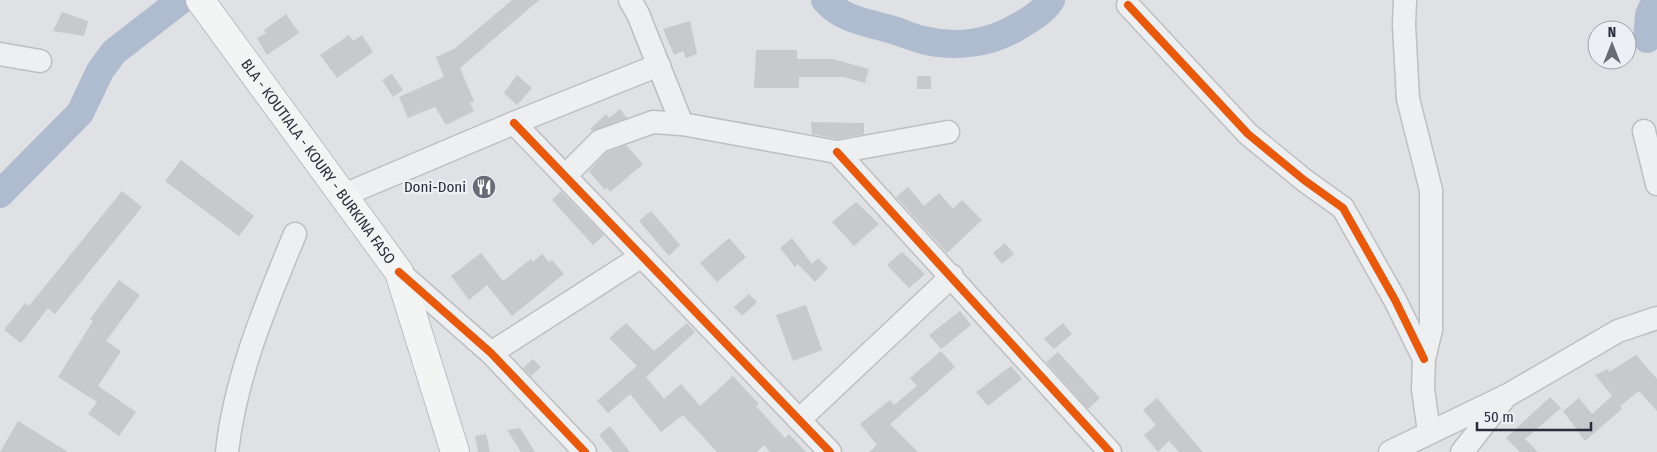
<svg xmlns="http://www.w3.org/2000/svg" width="1657" height="452" viewBox="0 0 1657 452" font-family="'Fira Sans Condensed',sans-serif">
<rect width="100%" height="100%" fill="#dfe1e4"/>
<g fill="none" stroke-linecap="round" stroke-linejoin="round">
<g stroke="#afbbce" stroke-width="28">
<path d="M825,0C840,18 864,22 886,28C899,31 910,37 923,40C955,48 990,44 1019,26C1031,19 1043,12 1051,0"/>
<polyline points="1647,39 1649,15 1656,0"/>
<polyline points="0,194 80,113 100,71 114,52 181,0"/>
</g>
</g>
<g fill="#c7c9cc">
<polygon points="512,0 539,0 460,68 474,101 470,103 474,111 446,125 435,107 408,118 399,97 444,77 436,57 454,49"/>
<polygon points="62,12 88,21 84,36 53,31"/>
<polygon points="286,14 299,33 267,55 257,38 266,33 264,30"/>
<polygon points="690,21 697,54 686,58 683,51 674,55 663,29"/>
<polygon points="349,35 353,41 362,35 373,52 337,78 320,55"/>
<polygon points="756,50 797,50 797,59 833,59 869,69 865,83 844,77 799,77 799,88 754,88"/>
<polygon points="392,74 403,90 393,97 382,80"/>
<polygon points="517,75 532,88 517,105 504,93"/>
<rect x="917" y="76" width="14" height="13"/>
<polygon points="620,109 627,118 592,131 590,129 606,114 609,118"/>
<polygon points="811,122 864,123 864,134 838,139 812,134"/>
<polygon points="626,145 643,164 610,192 607,188 605,190 589,171 607,152"/>
<polygon points="181,160 254,216 239,236 165,181"/>
<polygon points="908,187 924,206 939,193 953,209 962,200 982,220 947,253 896,197"/>
<polygon points="122,191 142,207 55,314 48,308 21,343 4,330 25,303 29,306"/>
<polygon points="561,191 604,235 593,245 552,200"/>
<polygon points="856,202 879,224 854,246 832,222"/>
<polygon points="651,211 680,245 669,256 639,221"/>
<polygon points="729,238 746,257 717,282 700,263"/>
<polygon points="792,238 812,264 818,258 828,268 815,282 798,264 795,267 780,248"/>
<polygon points="1005,243 1014,254 1002,264 993,253"/>
<polygon points="902,252 925,274 909,288 887,265"/>
<polygon points="481,253 503,281 531,259 533,262 542,254 549,262 552,260 564,274 512,316 487,285 469,300 451,276"/>
<polygon points="119,280 140,295 106,341 121,351 98,386 136,412 119,436 88,414 97,402 58,377 93,321 90,319"/>
<polygon points="749,294 757,302 742,316 734,307"/>
<polygon points="806,305 822,350 793,361 776,315"/>
<polygon points="960,311 971,325 941,349 929,335"/>
<polygon points="626,323 654,351 687,323 695,332 646,377 664,399 681,384 700,406 733,376 759,404 756,406 785,438 789,434 806,452 770,452 764,445 757,452 717,452 683,415 661,432 630,394 608,413 597,401 637,366 609,338"/>
<polygon points="1063,323 1072,334 1054,349 1044,339"/>
<polygon points="941,351 955,367 890,424 918,452 869,452 877,445 860,424 890,400 894,405 917,386 910,378"/>
<polygon points="1058,352 1100,398 1088,409 1046,362"/>
<polygon points="1636,355 1657,379 1657,411 1639,391 1620,406 1622,409 1585,441 1563,411 1579,398 1592,414 1612,396 1595,375 1608,369 1609,372"/>
<polygon points="533,359 541,367 531,376 523,368"/>
<polygon points="1011,366 1022,379 988,406 976,392"/>
<polygon points="1550,397 1561,408 1525,439 1538,452 1520,452 1506,438"/>
<polygon points="1157,398 1190,437 1203,452 1179,452 1169,441 1158,452 1144,435 1156,425 1143,410"/>
<polygon points="18,421 68,452 0,452"/>
<polygon points="610,426 630,452 613,452 599,435"/>
<polygon points="520,428 535,452 521,452 507,430"/>
<polygon points="486,434 490,452 478,452 475,436"/>
</g>
<g fill="none" stroke-linecap="round" stroke-linejoin="round">
<g stroke="#bdbfc2" stroke-width="25">
<g id="minor">
<polyline points="630,0 638,14 682,124"/>
<polyline points="1405,0 1404,25 1408,99 1431,190 1431,330 1424,359 1423,389 1429,432"/>
<polyline points="1128,5 1248,134 1304,180 1343,208 1395,300 1424,359"/>
<polyline points="0,54 40,61"/>
<polyline points="514,123 830,452"/>
<polyline points="1644,131 1657,184"/>
<polyline points="837,152 1110,452"/>
<polyline points="565,176 600,141 653,122 682,124 837,152 948,132"/>
<polyline points="344,195 514,123 659,65"/>
<polyline points="399,272 491,353 585,452"/>
<polyline points="491,353 642,256"/>
<polyline points="799,420 952,276"/>
<path d="M227,452C235,377 266,304 295,234"/>
<polyline points="1390,452 1508,395 1618,331 1657,318"/>
<polyline points="1462,452 1503,400"/>
</g>
</g>
<g stroke="#bbbdc1" stroke-width="30">
<g id="major">
<path id="s1" d="M200,0L399,272L455,452"/>
</g>
</g>
<use href="#minor" stroke="#eeeff0" stroke-width="22"/>
<use href="#major" stroke="#f3f4f4" stroke-width="28"/>
<g stroke="#eceff4" stroke-width="11">
<g id="cycleway">
<polyline points="1128,5 1248,134 1304,180 1343,208 1395,300 1424,359"/>
<polyline points="514,123 830,452"/>
<polyline points="837,152 1110,452"/>
<polyline points="399,272 491,353 585,452"/>
</g>
</g>
<use href="#cycleway" stroke="#e8590c" stroke-width="8"/>
</g>
<defs>
<g id="restaurant-disc" transform="scale(1.25)"><circle r="9.5" fill="#686c76" stroke="#eceff4"/><path d="M-5-6h1v4h1v-4h1v4h1v-4h1v5L-1.5 .5V6h-2V.5L-5-1ZM5-6V6H3V1.5H1.5Q1.5-4 5-6Z" fill="#fff"/></g>
</defs>
<g fill-rule="evenodd">
<use href="#restaurant-disc" x="484" y="187"/>
</g>
<g text-anchor="middle" dominant-baseline="central" stroke-width="5" stroke-linejoin="round" paint-order="stroke">
<g font-size="15" fill="#282d3b" stroke="#eceff4">
<text stroke="none"><textPath href="#s1" startOffset="200">BLA - KOUTIALA - KOURY - BURKINA FASO</textPath></text>
</g>
<g font-size="15" fill="#282d3b" stroke="#eceff4" text-anchor="end">
<text x="466" y="187">Doni-Doni</text>
</g>
</g>
<g transform="translate(1612 45)"><circle r="24" fill="#eceff4" stroke="#9ea1aa"/>
<path d="M0-4L9 19L0 12L-9 19Z" fill="#686c76"/>
<text y="-8" font-size="14" font-weight="bold" text-anchor="middle" fill="#282d3b">N</text>
</g>
<path d="M1477 422v8h114v-8" fill="none" stroke="#282d3b" stroke-width="2.5"/>
<text x="1484" y="422" font-size="15" fill="#282d3b" stroke="#eceff4" stroke-width="4" paint-order="stroke">50 m</text>
</svg>
